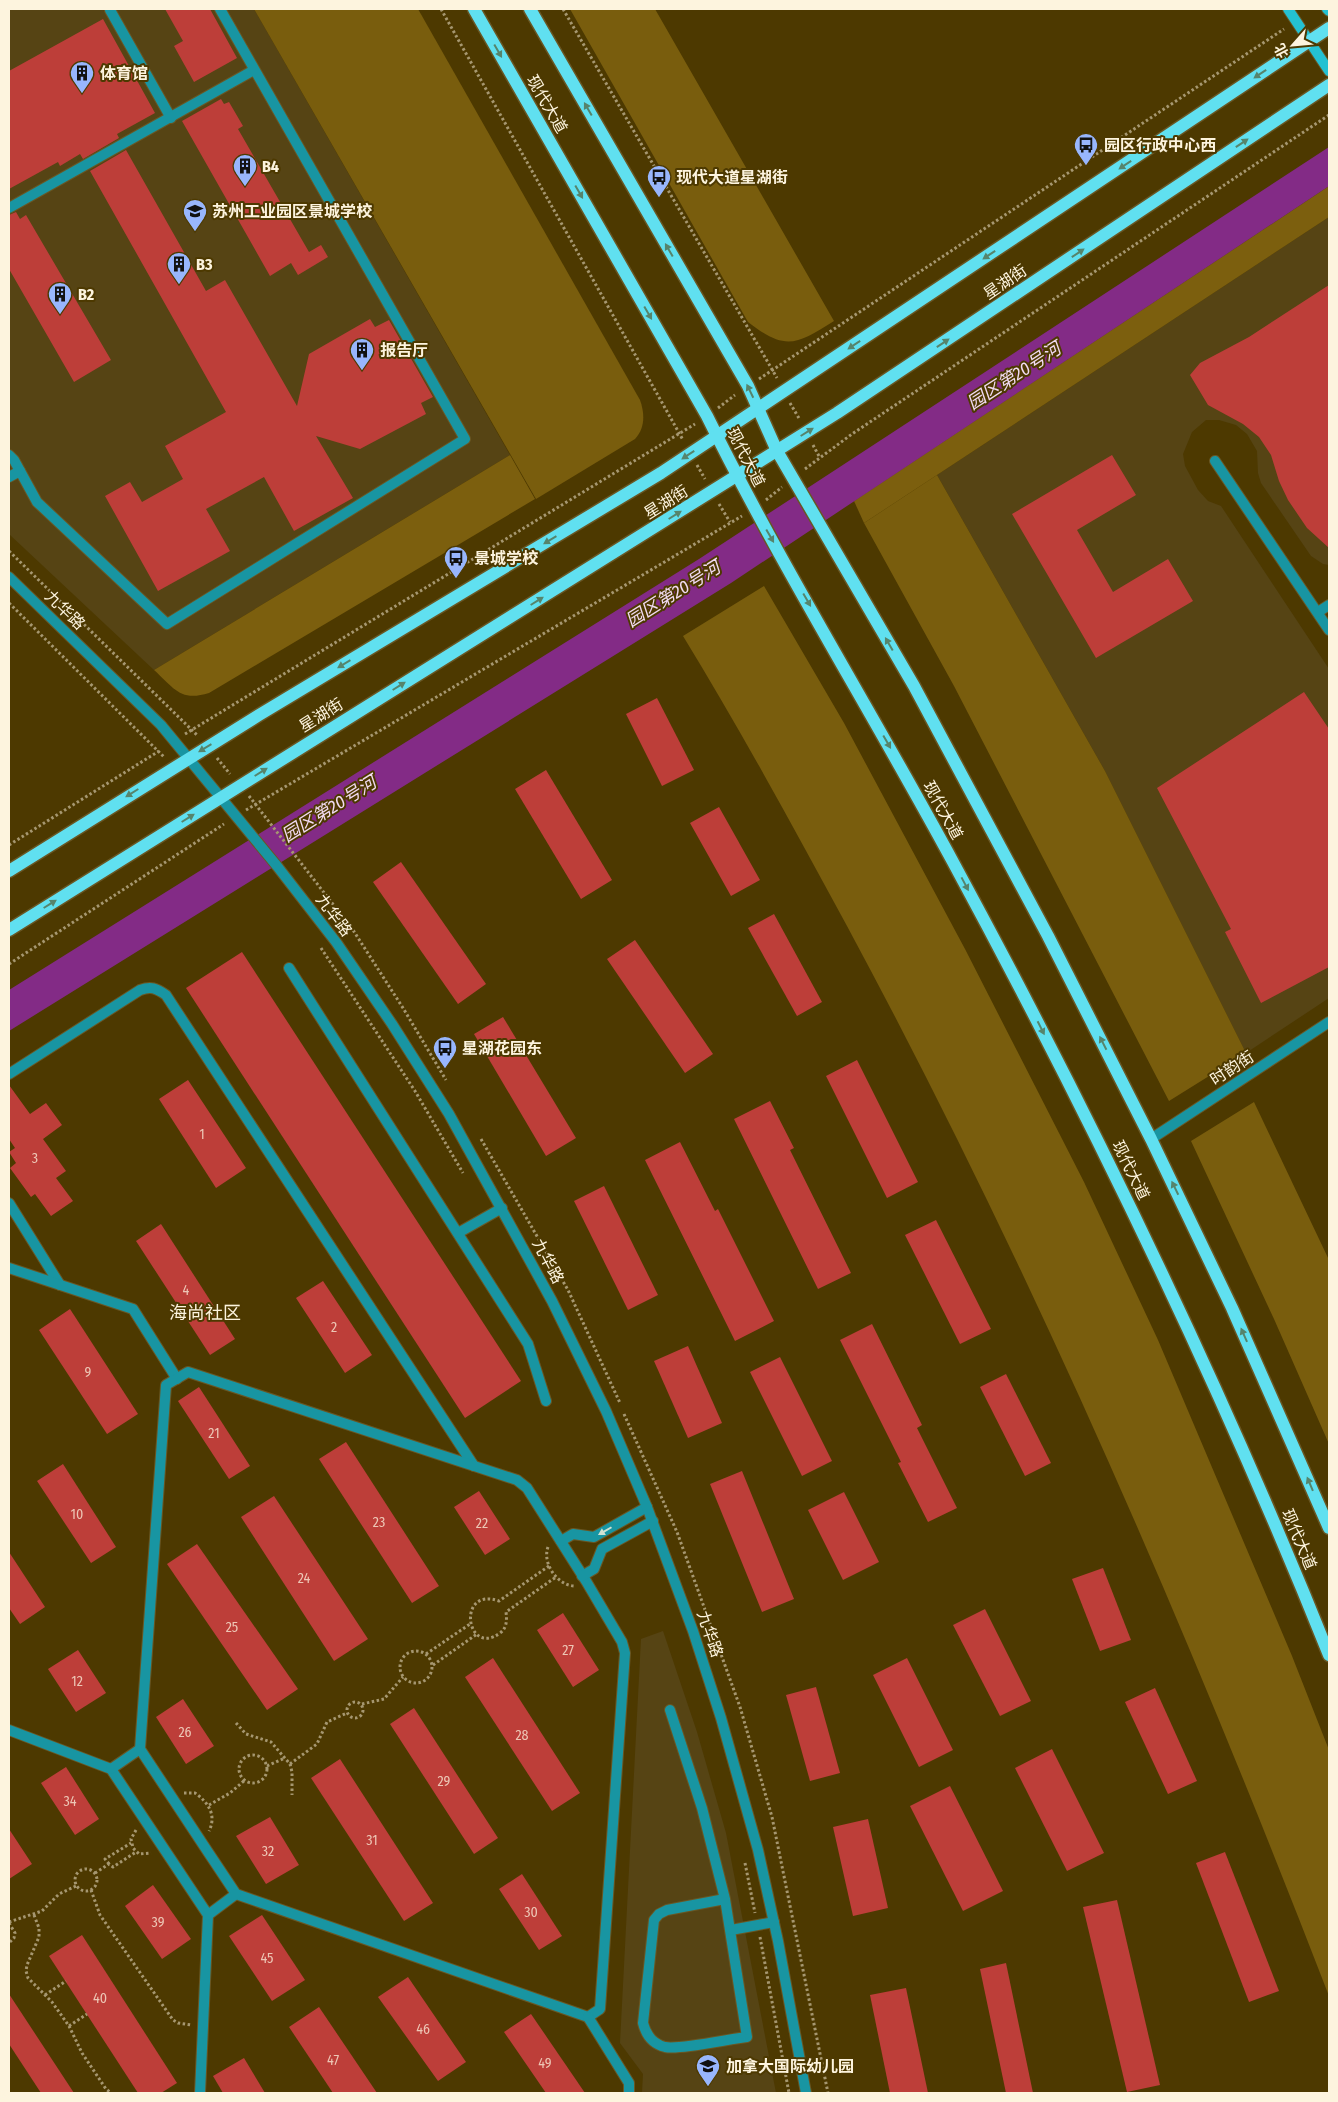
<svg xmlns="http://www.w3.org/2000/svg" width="1338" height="2102" viewBox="0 0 1338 2102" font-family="'Fira Sans Condensed','Noto Sans SC',sans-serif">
<rect width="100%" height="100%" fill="#4d3900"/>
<g fill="#564414">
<polygon points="9,9 254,9 510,455 154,670 9,534"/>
<polygon points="1329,217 1329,565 1323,564 1311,556 1261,483 1258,473 1257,451 1247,434 1236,425 1219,420 1206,420 1192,432 1183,454 1185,466 1198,490 1208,501 1221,506 1329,669 1329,998 1246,1053 1105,771 937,475"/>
<polygon points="663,1631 697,1732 726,1833 776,2093 642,2093 643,2074 620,2043 641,1639"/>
</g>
<g fill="#795d0d">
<path d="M254,9H418L640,400C645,414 645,428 635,439L536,499Z"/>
<path d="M570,9H655L834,321C797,344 786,352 748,322Z"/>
<polygon points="937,475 1105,771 1246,1053 1169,1101 954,686 864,523"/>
<path d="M764,586L844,723L965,949L1084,1182L1158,1340L1292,1656L1329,1750V1996C1188,1631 1033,1271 847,926C794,828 741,731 683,636Z"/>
<polygon points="1254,1102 1329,1260 1329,1444 1274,1319 1191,1141"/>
</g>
<g fill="#7c5f0e">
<polygon points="1329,186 1329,217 864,523 854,501"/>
<path d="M510,455L535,499L209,693C180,702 174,688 154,670Z"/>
</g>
<polygon fill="#832b86" points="1329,147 1329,186 731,583 9,1031 9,990 699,559"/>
<g fill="#bd3e39">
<polygon points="165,9 210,9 237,58 194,82 174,46 183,41"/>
<polygon points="103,19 155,113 117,134 119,138 83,159 80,154 60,166 58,162 9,189 9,71"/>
<polygon points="221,99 224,104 229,102 243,126 238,129 309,252 321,245 328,257 298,275 291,263 270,276 182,121"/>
<polygon points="126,150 206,291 225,280 297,406 309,354 370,319 375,327 389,320 433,397 421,403 426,414 360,449 316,436 353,498 294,531 264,477 206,509 230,551 158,591 105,496 130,482 142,502 183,479 165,446 226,412 90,171"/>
<polygon points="16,212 20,219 26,215 111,360 74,382 9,269 9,215"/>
<polygon points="1329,285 1329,548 1307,528 1288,500 1279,481 1271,455 1259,437 1243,424 1208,405 1190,375 1200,363 1249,337"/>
<polygon points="1112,455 1136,495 1077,530 1113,592 1168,559 1193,601 1096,658 1012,514"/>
<polygon points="1304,692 1329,729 1329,967 1261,1003 1225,932 1231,929 1157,788"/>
<polygon points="657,698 694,770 662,786 626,714"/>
<polygon points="546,770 612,880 581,899 515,789"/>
<polygon points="719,807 760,880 731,896 690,823"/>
<polygon points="401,862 486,984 458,1004 373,882"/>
<polygon points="774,914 822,1002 797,1016 748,928"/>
<polygon points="635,940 713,1054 685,1073 607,959"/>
<polygon points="242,952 521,1381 465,1418 186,988"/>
<polygon points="503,1017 576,1138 546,1156 474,1034"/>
<polygon points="857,1060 918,1182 887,1198 826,1076"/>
<polygon points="188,1080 246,1168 216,1188 159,1099"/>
<polygon points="9,1085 30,1114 46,1103 62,1125 43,1139 66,1171 56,1178 73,1201 51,1216 35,1194 31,1197 10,1168 16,1163 9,1152 15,1148 9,1139"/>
<polygon points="770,1101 794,1148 790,1150 851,1273 818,1289 734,1119"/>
<polygon points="680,1142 715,1211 718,1209 774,1321 735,1341 645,1160"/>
<polygon points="604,1186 658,1295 628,1310 574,1201"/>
<polygon points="936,1220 991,1329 960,1344 905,1235"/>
<polygon points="161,1224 235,1339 210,1355 136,1241"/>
<polygon points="323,1281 372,1355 345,1373 296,1298"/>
<polygon points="70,1309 138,1414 107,1434 39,1330"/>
<polygon points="872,1324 922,1425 917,1428 957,1508 928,1522 898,1463 901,1462 840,1340"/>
<polygon points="688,1346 722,1423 688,1438 654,1361"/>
<polygon points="780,1357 832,1461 802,1476 750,1372"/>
<polygon points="1006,1374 1051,1463 1025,1476 980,1387"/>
<polygon points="199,1387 250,1466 229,1479 178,1401"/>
<polygon points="346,1442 439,1586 412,1603 319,1459"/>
<polygon points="63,1464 116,1547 91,1563 37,1481"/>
<polygon points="742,1471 794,1599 762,1612 710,1484"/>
<polygon points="479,1491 510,1539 485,1555 454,1507"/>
<polygon points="844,1492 879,1562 843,1580 808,1510"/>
<polygon points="274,1496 368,1639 334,1661 241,1517"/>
<polygon points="197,1544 298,1689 267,1710 167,1564"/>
<polygon points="9,1552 45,1607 20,1624 9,1608"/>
<polygon points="1103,1568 1131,1640 1100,1651 1072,1579"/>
<polygon points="985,1609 1031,1701 1000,1716 953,1625"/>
<polygon points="563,1613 599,1670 573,1687 537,1630"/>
<polygon points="78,1650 106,1693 76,1712 48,1669"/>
<polygon points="493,1658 580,1793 552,1811 465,1677"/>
<polygon points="907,1658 953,1750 919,1767 873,1675"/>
<polygon points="816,1687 840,1773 810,1781 786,1695"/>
<polygon points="1155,1688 1197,1781 1168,1794 1125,1702"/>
<polygon points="183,1699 214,1746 186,1764 156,1717"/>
<polygon points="414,1708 498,1838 474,1854 390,1724"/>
<polygon points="1052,1749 1104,1853 1067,1871 1015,1768"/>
<polygon points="340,1759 433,1903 404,1921 311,1778"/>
<polygon points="66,1767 99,1819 75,1835 41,1783"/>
<polygon points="950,1786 1003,1891 963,1911 910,1806"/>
<polygon points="270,1817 299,1865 266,1884 236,1836"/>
<polygon points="868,1819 888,1908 853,1916 833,1827"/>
<polygon points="9,1829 32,1864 9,1879"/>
<polygon points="1225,1852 1279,1991 1249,2002 1196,1863"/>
<polygon points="522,1874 562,1936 539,1950 499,1889"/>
<polygon points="153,1885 191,1939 162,1959 125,1906"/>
<polygon points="1117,1900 1160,2085 1127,2092 1083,1907"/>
<polygon points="262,1915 305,1980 272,2001 229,1936"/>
<polygon points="82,1935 177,2083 161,2093 138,2093 49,1956"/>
<polygon points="1006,1963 1033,2093 1006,2093 980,1969"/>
<polygon points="408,1977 466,2062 438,2081 378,1997"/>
<polygon points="906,1988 928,2093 890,2093 870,1995"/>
<polygon points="9,1994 74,2093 41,2093 9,2044"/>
<polygon points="319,2007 377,2093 333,2093 289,2027"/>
<polygon points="531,2014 585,2093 546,2093 504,2032"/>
<polygon points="244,2058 265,2093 223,2093 213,2076"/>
</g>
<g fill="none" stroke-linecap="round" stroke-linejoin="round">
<g stroke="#695724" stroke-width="12">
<g id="service">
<polyline points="110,10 171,118"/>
<polyline points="9,208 254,70"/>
<polyline points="9,455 14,460 37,502 167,624 465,439 220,9"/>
<polyline points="9,477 20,471"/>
<polyline points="289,968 528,1344 546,1401"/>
<polyline points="9,1203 60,1285"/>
<polyline points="458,1233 502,1208"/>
<path d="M670,1710L702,1808L725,1899L747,2037C729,2039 680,2050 665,2047C653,2044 646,2035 643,2023L654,1920L659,1914L667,1910L725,1899"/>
<polyline points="731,1930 774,1922"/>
</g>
</g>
<g stroke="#695724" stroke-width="12">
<g id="minor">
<path d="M9,1074L140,990C151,986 156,988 166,995L474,1466"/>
<polyline points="9,1268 133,1309 177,1379"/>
<polygon points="188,1372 517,1480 527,1488 586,1581 622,1642 625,1653 600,2009 588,2017 236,1894 208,1852 140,1749 166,1385"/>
<polyline points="561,1541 573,1534 594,1537 647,1507"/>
<polyline points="582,1576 594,1569 602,1549 653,1521"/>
<polyline points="9,1730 111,1769 208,1915 200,2093"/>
<polyline points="111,1769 140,1749"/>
<polyline points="208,1915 236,1894"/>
<polyline points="588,2017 629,2083 629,2093"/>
</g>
</g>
<g stroke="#695724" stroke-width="12">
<g id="tertiary">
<polyline points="1215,461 1329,630"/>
<polyline points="9,577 161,725 277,866 336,942 392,1024 449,1114 552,1301 606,1411 647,1507 693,1631 721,1718 758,1850 778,1941 806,2093"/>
<polyline points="1318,612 1329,605"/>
<polyline points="1151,1139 1329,1022"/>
</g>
</g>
<g stroke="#695724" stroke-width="12">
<g id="secondary">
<polyline points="1288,9 1329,71"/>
<polyline points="1327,9 1329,11"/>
</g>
</g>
<g stroke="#695724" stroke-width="15">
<g id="primary">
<path d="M474,9L707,416C782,568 872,712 953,862C1092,1119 1220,1383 1329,1655"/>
<polyline points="530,9 748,386 777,451 914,686 1048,936 1151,1139 1232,1308 1329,1528"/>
<polyline points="9,871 259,715 661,473 1329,28"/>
<polyline points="9,930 837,413 1329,85"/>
</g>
</g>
<g stroke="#a69770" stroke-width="3" stroke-dasharray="2.5 2.5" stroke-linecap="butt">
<polyline points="441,9 683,440"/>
<polyline points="563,9 777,378"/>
<polyline points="759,379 1284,29"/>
<polyline points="790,403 800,420"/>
<polyline points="718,408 735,395"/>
<polyline points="813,445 820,458"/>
<polyline points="697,465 705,479"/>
<polyline points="805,469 852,434 1329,115"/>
<polyline points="766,500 782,487"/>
<polyline points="719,504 730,522"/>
<polyline points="9,551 198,736"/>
<polyline points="9,603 165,758"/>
<polyline points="185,734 695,424"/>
<polyline points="217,758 230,774"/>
<polyline points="249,796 353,930 403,1008 446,1080"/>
<polyline points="246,810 742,516"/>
<polyline points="9,845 159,751"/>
<polyline points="321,948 415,1091 463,1173"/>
<polyline points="9,964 224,824"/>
<polyline points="481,1139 568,1290 620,1403"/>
<polyline points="624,1414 677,1532 740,1707 772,1817 828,2093"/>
<path d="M548,1547C542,1563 557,1585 574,1586"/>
<path d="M549,1566L499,1601C456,1586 466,1658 500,1633C507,1628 507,1620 506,1612L556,1577"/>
<circle cx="416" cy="1667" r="16"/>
<polyline points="426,1654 470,1624"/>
<polyline points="433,1665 477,1634"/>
<circle cx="355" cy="1710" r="8"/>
<polyline points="362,1704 384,1699 403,1677"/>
<polyline points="236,1723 246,1734 271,1742 290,1764 292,1772 292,1795"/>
<circle cx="253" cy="1769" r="14"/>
<polyline points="290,1764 317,1744 327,1722 347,1713"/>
<polyline points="267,1766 285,1758"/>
<path d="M184,1793H195C208,1802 217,1815 209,1831"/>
<polyline points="209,1805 230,1793 245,1780"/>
<polyline points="136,1830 131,1839 133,1848 139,1854 151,1853"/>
<polyline points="745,1863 755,1913"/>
<polyline points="109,1864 105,1859 131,1843"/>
<circle cx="86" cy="1880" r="11"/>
<polyline points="95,1873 109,1864 113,1867 136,1852"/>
<polyline points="91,1890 100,1915 173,2020 178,2023 191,2025"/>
<polyline points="34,1915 39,1928 39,1937 27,1965 26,1971 28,1978 52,2002 69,2026 82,2053 106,2089 111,2093"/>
<polyline points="9,1922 42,1911 59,1894 76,1886"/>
<polyline points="9,1923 15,1933 14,1938 9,1943"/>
<polyline points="760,1937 789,2093"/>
<polyline points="45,1995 66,1981"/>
<polyline points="69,2026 87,2014"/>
</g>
<use href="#service" stroke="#1895a2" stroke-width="10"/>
<use href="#minor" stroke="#1895a2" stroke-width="10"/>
<use href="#tertiary" stroke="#1895a2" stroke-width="10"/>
<use href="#secondary" stroke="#24c1d2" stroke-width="10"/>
<use href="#primary" stroke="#60e0f0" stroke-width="12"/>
</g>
<defs><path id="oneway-solid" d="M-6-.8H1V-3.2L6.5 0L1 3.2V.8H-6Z" transform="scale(1.25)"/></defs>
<g fill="#56846c">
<use href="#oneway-solid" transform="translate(498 51) rotate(60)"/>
<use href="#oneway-solid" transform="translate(1260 74) rotate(146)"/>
<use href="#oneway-solid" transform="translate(588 109) rotate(-120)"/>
<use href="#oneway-solid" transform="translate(1242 143) rotate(-34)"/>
<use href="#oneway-solid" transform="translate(1125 165) rotate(146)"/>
<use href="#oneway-solid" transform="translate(579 192) rotate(60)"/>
<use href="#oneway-solid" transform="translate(669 250) rotate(-120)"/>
<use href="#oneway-solid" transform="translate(1078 253) rotate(-34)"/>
<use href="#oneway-solid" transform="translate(989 255) rotate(146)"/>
<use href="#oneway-solid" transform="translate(648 313) rotate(60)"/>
<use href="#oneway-solid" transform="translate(943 343) rotate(-34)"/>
<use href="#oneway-solid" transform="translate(854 345) rotate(146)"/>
<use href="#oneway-solid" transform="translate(750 391) rotate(-116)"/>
<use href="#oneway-solid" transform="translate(807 432) rotate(-32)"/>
<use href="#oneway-solid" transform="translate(688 455) rotate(147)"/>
<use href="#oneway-solid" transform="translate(675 515) rotate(-32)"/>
<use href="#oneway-solid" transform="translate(770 536) rotate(60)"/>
<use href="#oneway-solid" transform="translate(550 540) rotate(149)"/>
<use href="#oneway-solid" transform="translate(807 600) rotate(60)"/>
<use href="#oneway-solid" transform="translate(537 601) rotate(-32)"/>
<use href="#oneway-solid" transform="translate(889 644) rotate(-120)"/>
<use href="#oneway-solid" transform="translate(344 664) rotate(149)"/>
<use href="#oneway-solid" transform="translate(399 686) rotate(-32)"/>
<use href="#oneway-solid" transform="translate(887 742) rotate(60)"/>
<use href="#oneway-solid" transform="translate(205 748) rotate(149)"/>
<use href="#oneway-solid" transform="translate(261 772) rotate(-32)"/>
<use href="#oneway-solid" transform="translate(132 793) rotate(148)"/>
<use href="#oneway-solid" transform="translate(188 818) rotate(-32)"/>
<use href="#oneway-solid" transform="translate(965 884) rotate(62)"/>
<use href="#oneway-solid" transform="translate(50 904) rotate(-32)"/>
<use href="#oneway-solid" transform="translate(1041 1028) rotate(63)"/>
<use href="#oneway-solid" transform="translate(1103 1043) rotate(-117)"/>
<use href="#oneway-solid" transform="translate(1175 1188) rotate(-116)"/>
<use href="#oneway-solid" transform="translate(1244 1335) rotate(-114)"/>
<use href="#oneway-solid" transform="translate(1310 1484) rotate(-113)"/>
</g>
<use fill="#cfe1d2" href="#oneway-solid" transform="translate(605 1531) rotate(150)"/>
<defs>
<g id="building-pin" transform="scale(1.25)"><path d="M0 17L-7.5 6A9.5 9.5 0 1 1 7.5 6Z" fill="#98b6fd" stroke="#4d3900"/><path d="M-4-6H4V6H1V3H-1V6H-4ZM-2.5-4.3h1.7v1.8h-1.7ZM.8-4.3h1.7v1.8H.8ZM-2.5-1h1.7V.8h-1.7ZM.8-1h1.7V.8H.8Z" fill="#111"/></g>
<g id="bus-pin" transform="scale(1.25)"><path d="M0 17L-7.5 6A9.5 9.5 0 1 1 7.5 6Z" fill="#98b6fd" stroke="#4d3900"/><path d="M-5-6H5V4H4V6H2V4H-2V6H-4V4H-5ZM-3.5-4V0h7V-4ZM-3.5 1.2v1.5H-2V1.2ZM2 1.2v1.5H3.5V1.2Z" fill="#111"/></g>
<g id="school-pin" transform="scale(1.25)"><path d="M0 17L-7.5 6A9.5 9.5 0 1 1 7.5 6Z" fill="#98b6fd" stroke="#4d3900"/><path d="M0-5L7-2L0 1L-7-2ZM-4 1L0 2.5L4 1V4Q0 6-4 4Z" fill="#111"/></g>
</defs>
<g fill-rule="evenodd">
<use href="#building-pin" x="82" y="73"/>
<use href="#bus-pin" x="1086" y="145"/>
<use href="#building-pin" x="245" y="166"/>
<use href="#bus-pin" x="659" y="177"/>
<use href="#school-pin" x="195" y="211"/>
<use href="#building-pin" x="179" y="264"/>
<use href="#building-pin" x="60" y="294"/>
<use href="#building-pin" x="362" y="350"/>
<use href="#bus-pin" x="456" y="558"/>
<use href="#bus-pin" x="445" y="1048"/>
<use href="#school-pin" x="708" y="2066"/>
</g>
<g text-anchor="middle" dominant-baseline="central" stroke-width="4" stroke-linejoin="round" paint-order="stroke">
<g font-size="14" fill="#edc6b5">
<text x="202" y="1134">1</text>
<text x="35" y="1158">3</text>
<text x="186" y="1290">4</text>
<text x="334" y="1327">2</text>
<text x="88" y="1372">9</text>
<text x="214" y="1433">21</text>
<text x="77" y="1514">10</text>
<text x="379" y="1522">23</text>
<text x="482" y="1523">22</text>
<text x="304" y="1578">24</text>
<text x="232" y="1627">25</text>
<text x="568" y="1650">27</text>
<text x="77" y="1681">12</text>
<text x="185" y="1732">26</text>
<text x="522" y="1735">28</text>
<text x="444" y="1781">29</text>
<text x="70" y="1801">34</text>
<text x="372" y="1840">31</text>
<text x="268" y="1851">32</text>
<text x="531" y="1912">30</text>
<text x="158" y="1922">39</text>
<text x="267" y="1958">45</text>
<text x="100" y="1998">40</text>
<text x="423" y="2029">46</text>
<text x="333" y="2060">47</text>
<text x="545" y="2063">49</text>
</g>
<g font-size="16" font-weight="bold" fill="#fdf4de" stroke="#4d3900" text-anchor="start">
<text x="100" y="73">体育馆</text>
<text x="1104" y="145">园区行政中心西</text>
<text x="262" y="166">B4</text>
<text x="676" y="177">现代大道星湖街</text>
<text x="212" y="211">苏州工业园区景城学校</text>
<text x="196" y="264">B3</text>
<text x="78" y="294">B2</text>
<text x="380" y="350">报告厅</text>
<text x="474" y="558">景城学校</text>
<text x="462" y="1048">星湖花园东</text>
<text x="726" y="2066">加拿大国际幼儿园</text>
</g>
<g font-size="16" fill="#fdf4de" stroke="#4d3900">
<text transform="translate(547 104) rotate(60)">现代大道</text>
<text transform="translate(1005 282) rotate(-34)">星湖街</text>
<text transform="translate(746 457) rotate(63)">现代大道</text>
<text transform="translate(666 502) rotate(-32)">星湖街</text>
<text transform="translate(65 610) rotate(44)">九华路</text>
<text transform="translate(321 715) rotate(-32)">星湖街</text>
<text transform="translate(943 810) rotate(61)">现代大道</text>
<text transform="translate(334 915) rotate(53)">九华路</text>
<text transform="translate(1232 1068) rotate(-33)">时韵街</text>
<text transform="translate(1131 1170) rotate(64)">现代大道</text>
<text transform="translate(548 1261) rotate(62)">九华路</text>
<text transform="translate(1299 1539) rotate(67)">现代大道</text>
<text transform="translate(710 1634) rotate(71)">九华路</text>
</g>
<g font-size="18" font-style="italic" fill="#f2dbf2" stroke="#4d3900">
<text transform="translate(1014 376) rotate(-33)">园区第20号河</text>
<text transform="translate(673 594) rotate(-32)">园区第20号河</text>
<text transform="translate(329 809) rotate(-32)">园区第20号河</text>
</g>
<g font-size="18" fill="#fdf4de" stroke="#4d3900">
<text x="205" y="1313">海尚社区</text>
</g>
</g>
<rect width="1338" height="2102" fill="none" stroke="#fdf4de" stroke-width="20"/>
<g transform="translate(1293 45) rotate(243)" stroke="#4d3900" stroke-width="4" paint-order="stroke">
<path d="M0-4L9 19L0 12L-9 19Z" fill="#fdf4de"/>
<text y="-8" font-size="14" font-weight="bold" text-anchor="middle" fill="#fdf4de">北</text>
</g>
</svg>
